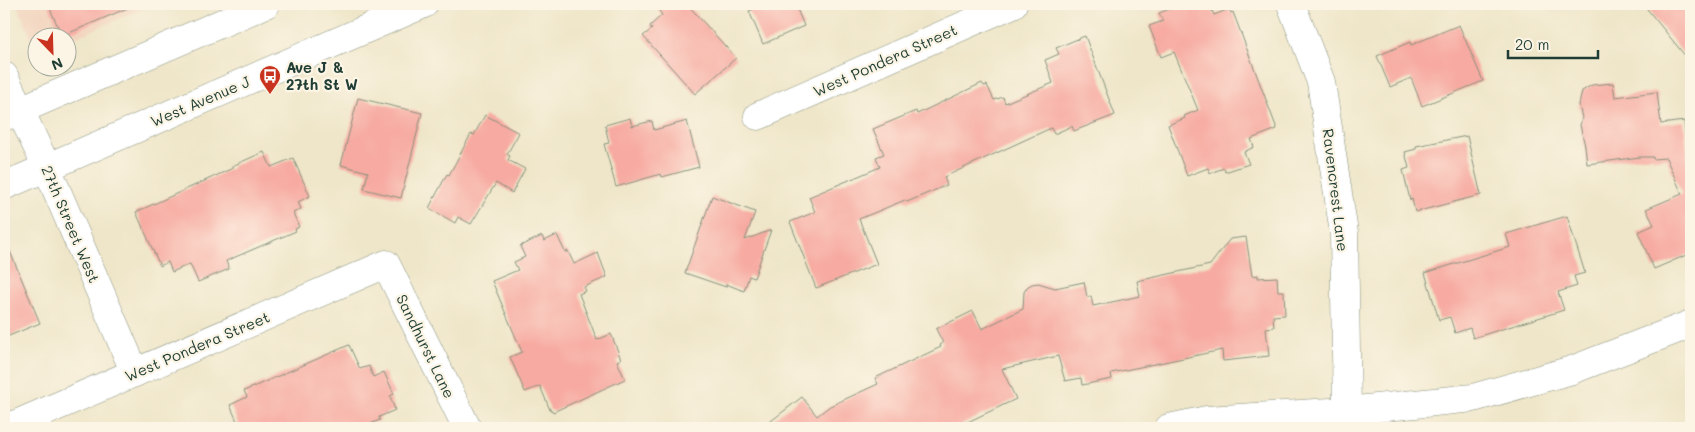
<svg xmlns="http://www.w3.org/2000/svg" width="1695" height="432" viewBox="0 0 1695 432" font-family="Mali,sans-serif">
<rect width="100%" height="100%" fill="#fcf5e5"/>
<filter id="ink" filterUnits="userSpaceOnUse"><feTurbulence type="fractalNoise" baseFrequency=".02" numOctaves="2"/><feDisplacementMap in="SourceGraphic" scale="10" xChannelSelector="R" yChannelSelector="G"/><feConvolveMatrix kernelMatrix="1 2 1 2 8 2 1 2 1" color-interpolation-filters="sRGB"/></filter>
<filter id="wash" filterUnits="userSpaceOnUse"><feTurbulence type="fractalNoise" baseFrequency=".0096" numOctaves="4" result="noise"/><feDisplacementMap in="SourceGraphic" scale="20" xChannelSelector="R" yChannelSelector="G"/><feGaussianBlur stdDeviation="1.12" result="paint"/><feColorMatrix in="noise" values="0 0 0 0 0 0 0 0 0 0 0 0 0 0 0 0 0 1.4 0 .05"/><feComposite in="paint" operator="in"/></filter>
<g filter="url(#wash)">
<rect width="100%" height="100%" fill="#efe6c9"/>
<polygon fill="#f2d4be" points="17,4 152,4 68,41 68,38 38,38 37,51"/>
<g id="blocks">
<g fill="#f7aaa1">
<polygon points="48,4 137,4 62,36"/>
<polygon points="654,4 687,4 736,58 695,94 643,36 652,29 650,26 662,15"/>
<polygon points="751,4 795,4 804,26 763,44 749,11 754,9"/>
<polygon points="1183,4 1209,4 1214,15 1229,9 1231,13 1233,12 1277,129 1251,139 1254,147 1244,152 1249,164 1225,172 1224,168 1210,173 1208,168 1187,176 1168,125 1185,118 1184,116 1198,110 1174,52 1161,57 1149,26 1163,21 1159,13"/>
<polygon points="1643,4 1691,4 1691,63"/>
<polygon points="1459,25 1483,81 1422,106 1411,78 1390,87 1377,56 1410,42 1411,45"/>
<polygon points="1085,36 1115,115 1074,131 1072,126 1054,134 1051,128 944,177 947,185 907,202 905,200 859,219 877,264 816,288 790,222 815,212 809,197 880,167 876,157 884,154 873,129 916,111 917,114 982,83 984,86 987,85 994,100 1003,97 1005,103 1053,83 1045,60 1059,54 1056,48"/>
<polygon points="1613,83 1615,97 1657,92 1661,124 1684,121 1691,189 1691,253 1654,269 1638,232 1654,225 1646,209 1682,194 1666,158 1653,159 1653,157 1640,157 1587,164 1585,146 1580,125 1582,118 1579,105 1582,91 1592,85"/>
<polygon points="358,98 422,113 401,198 364,189 368,172 341,165"/>
<polygon points="485,115 519,133 507,154 510,156 508,160 525,169 512,193 496,183 471,224 458,217 455,223 429,208 447,174 449,175 471,134 474,135"/>
<polygon points="630,118 632,126 652,121 654,130 687,121 699,167 662,177 661,174 616,187 604,144 609,143 605,125"/>
<polygon points="1467,136 1481,195 1415,212 1412,199 1410,200 1403,170 1409,168 1405,152 1416,149 1416,146"/>
<polygon points="264,152 271,167 293,158 310,196 298,202 301,209 293,213 299,227 295,229 296,231 226,261 229,269 198,282 190,264 172,272 168,262 160,266 136,212 233,168 232,166"/>
<polygon points="712,196 755,212 745,240 771,230 754,278 749,276 744,291 726,284 726,287 685,273"/>
<polygon points="1567,216 1585,273 1574,276 1577,286 1558,292 1564,310 1473,338 1470,328 1455,333 1450,317 1439,320 1425,273 1510,247 1506,234"/>
<polygon points="557,235 565,252 568,251 574,264 598,253 607,277 584,287 586,291 579,294 597,340 611,334 621,359 617,361 625,379 553,412 552,410 550,410 540,386 525,392 510,357 522,352 492,281 518,270 514,262 525,257 520,246 542,236 544,241"/>
<polygon points="4,237 40,323 4,338"/>
<polygon points="1246,237 1252,276 1258,275 1258,278 1277,277 1278,291 1284,291 1285,315 1273,316 1274,327 1266,328 1269,356 1223,361 1222,350 1111,373 1112,379 1082,385 1081,378 1065,381 1058,356 1002,369 1016,399 955,428 762,428 802,397 817,416 830,406 878,384 875,378 941,347 940,345 943,343 936,329 973,311 982,329 1023,309 1024,292 1027,287 1032,284 1038,283 1055,288 1084,282 1087,297 1091,296 1093,306 1140,296 1137,281 1210,265 1230,239"/>
<polygon points="349,345 360,369 369,366 373,377 384,372 394,394 390,396 395,410 379,417 380,420 360,428 240,428 230,405 247,397 244,391"/>
</g>
</g>
</g>
<g filter="url(#ink)">
<use href="#blocks" fill-opacity="0" stroke="#87927e" stroke-width="1"/>
<g fill="none" stroke-linecap="round" stroke-linejoin="round">
<g stroke="#87927e" stroke-width="29">
<g id="minor">
<polyline points="1291,4 1321,82 1344,233 1347,411"/>
<polyline points="4,76 47,168 135,373"/>
<polyline points="758,116 1013,4"/>
<polyline points="7,428 386,264 467,428"/>
<polyline points="1169,428 1207,420 1347,411 1473,398 1572,370 1691,324"/>
</g>
</g>
<g stroke="#87927e" stroke-width="29">
<g id="primary">
<polyline points="4,117 266,4"/>
<polyline points="4,186 424,4"/>
</g>
</g>
<use href="#minor" stroke="#fff" stroke-width="28"/>
<use href="#primary" stroke="#fff" stroke-width="28"/>
</g>
</g>
<defs>
<g id="bus-pin" transform="scale(1.125)"><path d="M0 17L-7.5 6A9.5 9.5 0 1 1 7.5 6Z" fill="#c8321e" stroke="#fcf5e5"/><path d="M-5-6H5V4H4V6H2V4H-2V6H-4V4H-5ZM-3.5-4V0h7V-4ZM-3.5 1.2v1.5H-2V1.2ZM2 1.2v1.5H3.5V1.2Z" fill="#fff"/></g>
</defs>
<g fill-rule="evenodd">
<use href="#bus-pin" x="270" y="76"/>
</g>
<g text-anchor="middle" dominant-baseline="central" stroke-width="4.5" stroke-linejoin="round" paint-order="stroke">
<g font-size="15" fill="#1f3d34" stroke="#fcf5e5">
<text transform="translate(885 60) rotate(-24)">West Pondera Street</text>
<text transform="translate(200 101) rotate(-23)">West Avenue J</text>
<text transform="translate(1336 190) rotate(83)">Ravencrest Lane</text>
<text transform="translate(71 224) rotate(67)">27th Street West</text>
<text transform="translate(197 346) rotate(-23)">West Pondera Street</text>
<text transform="translate(426 346) rotate(64)">Sandhurst Lane</text>
</g>
<g font-size="15" font-weight="bold" fill="#1f3d34" stroke="#fcf5e5" text-anchor="start">
<text x="286" y="67">Ave J &amp;<tspan x="286" dy="17">27th St W</tspan></text>
</g>
</g>
<rect width="1695" height="432" fill="none" stroke="#fcf5e5" stroke-width="20"/>
<g transform="translate(52 52) rotate(157)"><circle r="24" fill="#fcf5e5" stroke="#a4ab9e"/>
<path d="M0-4L9 19L0 12L-9 19Z" fill="#c8321e"/>
<text y="-8" font-size="14" font-weight="bold" text-anchor="middle" fill="#1f3d34">N</text>
</g>
<path d="M1508 50v8h90v-8" fill="none" stroke="#1f3d34" stroke-width="2.5"/>
<text x="1515" y="50" font-size="15" fill="#1f3d34" stroke="#fcf5e5" stroke-width="4" paint-order="stroke">20 m</text>
</svg>
